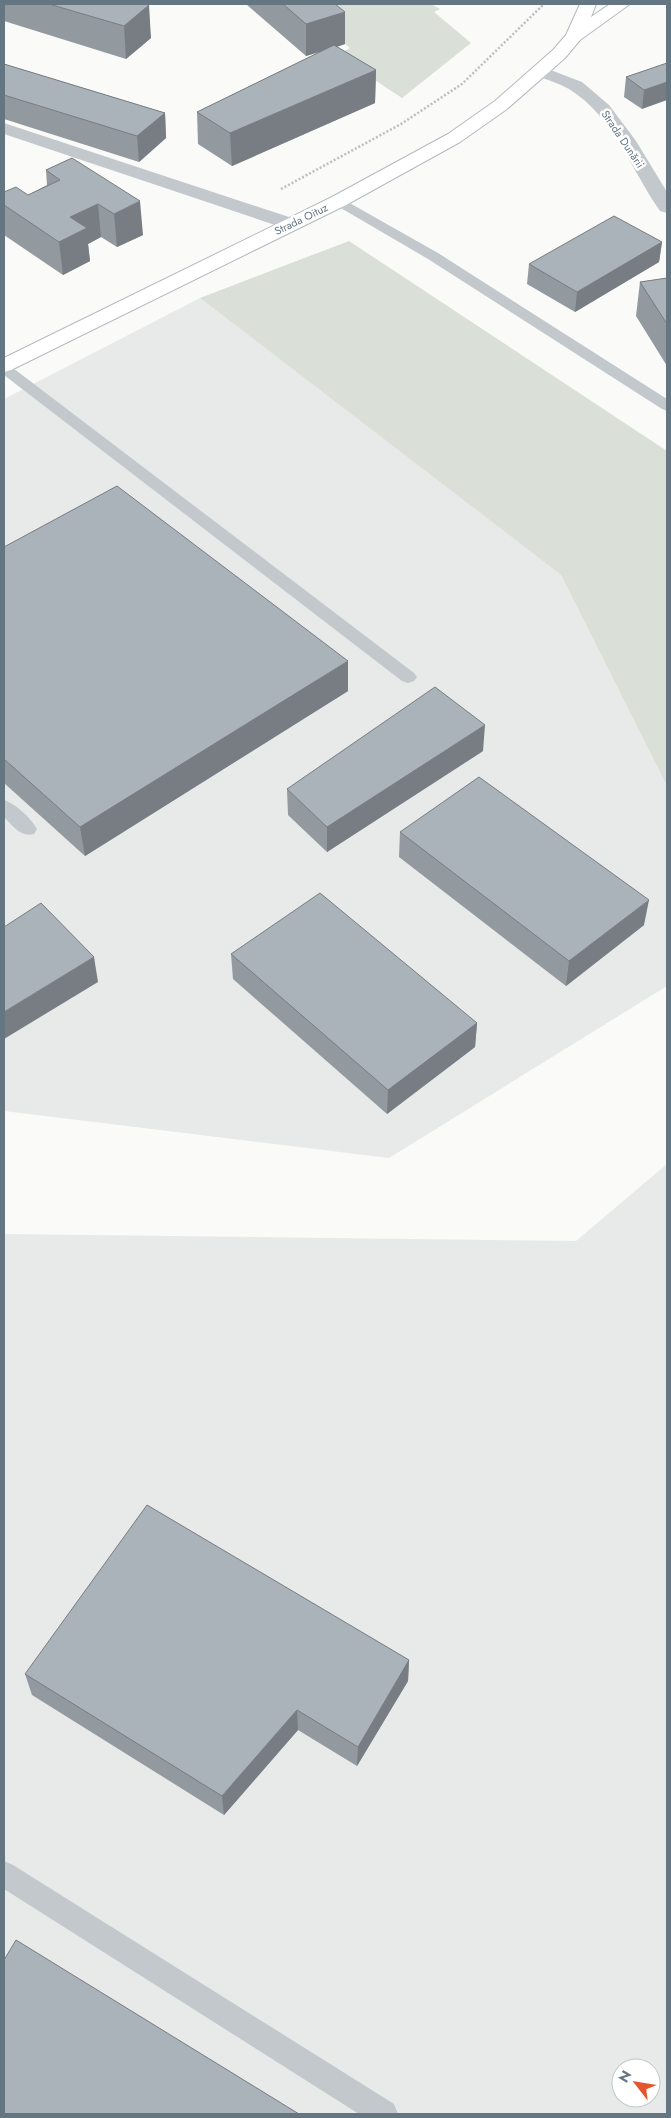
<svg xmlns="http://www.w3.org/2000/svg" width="671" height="2118" viewBox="0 0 671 2118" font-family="Jost,sans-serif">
<rect width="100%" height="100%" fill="#fafaf8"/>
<g fill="#e8e9e9" fill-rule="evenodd">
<polygon points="200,298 561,575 667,786 667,986 389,1158 4,1111 4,399"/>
<path d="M667,1164V2114H4V1234L576,1241ZM621,2068H651V2098H621Z"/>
</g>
<g fill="#dadfd7">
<polygon points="297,4 431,4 440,9 434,12 471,43 402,98 337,55 350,48"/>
<polygon points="349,241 667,451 667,786 561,575 200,298"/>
</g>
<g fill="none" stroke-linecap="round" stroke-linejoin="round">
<g stroke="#b3babf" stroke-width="2">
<polygon id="secondary" points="580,4 596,4 591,17 610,4 630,4 580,40 565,58 507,109 460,142 346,205 11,370 4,372 4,358 332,197 448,134 495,101 553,50 566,35"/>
</g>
<polyline stroke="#bbbfc2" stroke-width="2.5" stroke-dasharray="2 2" stroke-linecap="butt" points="281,189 401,124 462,84 544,4"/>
<g fill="#c3c8cc" fill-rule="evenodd">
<polygon points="339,197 438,253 667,399 667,411 662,409 428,259 334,204 332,201 334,198"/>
<polygon points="4,363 9,365 414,673 417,677 414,681 408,683 402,681 4,375"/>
<path d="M4,800C16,804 31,818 37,829L34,834C21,838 13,826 4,817Z"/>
<polygon points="4,1861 13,1865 394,2104 398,2114 359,2114 4,1889"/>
</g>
<g fill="#c3c8cc" fill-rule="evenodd">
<path d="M540,66L582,82L609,105L636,141L667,192V213L660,211C632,171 613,116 569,89C558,83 545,79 534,75L531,71L534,67Z"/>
<polygon points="4,123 298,220 301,224 298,228 291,230 284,228 4,134"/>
</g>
<use href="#secondary" fill="#fff" fill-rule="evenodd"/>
</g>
<g fill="#929a9f">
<polygon points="4,4 144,4 151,38 126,59 4,21"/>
<polygon points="246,4 335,4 345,44 337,47 376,70 375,103 232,166 198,144 197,112 322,51 306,56"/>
<polygon points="667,63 642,109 624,97 626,77"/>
<polygon points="4,64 165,113 166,138 139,162 4,119"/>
<polygon points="72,158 143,235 117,247 101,237 88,244 90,261 63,275 4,235 4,192 28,195 47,185 46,170"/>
<polygon points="662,242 659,262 575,312 527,284 529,264"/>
<polygon points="667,278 667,366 636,316 640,282"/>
<polygon points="4,547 348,691 85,856 4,783"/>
<polygon points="483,751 327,852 288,815 287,789"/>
<polygon points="400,832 644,925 566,986 399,857"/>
<polygon points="231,954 477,1023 475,1047 387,1114 233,979"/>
<polygon points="409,1660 408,1681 357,1766 298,1730 224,1815 32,1695 25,1674"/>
</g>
<g fill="#777d82">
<polygon points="149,5 151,38 126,59 124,26"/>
<polygon points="345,12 345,44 306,56 306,24"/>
<polygon points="376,70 375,103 232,166 230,133"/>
<polygon points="667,82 667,100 642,109 644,90"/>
<polygon points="165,113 166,138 139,162 137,136"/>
<polygon points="140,201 143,235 117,247 114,214"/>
<polygon points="98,204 101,237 88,244 90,261 63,275 59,242 70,217"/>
<polygon points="662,242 659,262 575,312 577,292"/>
<polygon points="348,661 348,691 85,856 80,827"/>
<polygon points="485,725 483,751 327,852 327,827"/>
<polygon points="649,900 644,925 566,986 569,961"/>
<polygon points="94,957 98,982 4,1039 4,1012"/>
<polygon points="477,1023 475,1047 387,1114 388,1090"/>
<polygon points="409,1660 408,1681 357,1766 358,1747"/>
<polygon points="297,1710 298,1730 224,1815 222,1796"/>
</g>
<g fill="#aab3b9" stroke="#777d82">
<polygon points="49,4 144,4 149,5 124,26"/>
<polygon points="283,4 335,4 345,12 306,24"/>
<polygon points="334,45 376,70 230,133 197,112"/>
<polygon points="667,63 667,82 644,90 626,77"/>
<polygon points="4,64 165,113 137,136 4,95"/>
<polygon points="72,158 140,201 114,214 98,204 70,217 87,228 59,242 4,205 4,192 16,187 28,195 60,180 46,170"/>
<polygon points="614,216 662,242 577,292 529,264"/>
<polygon points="667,278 667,324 640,282"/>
<polygon points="117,486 348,661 80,827 4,759 4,547"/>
<polygon points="435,687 485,725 327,827 287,789"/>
<polygon points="479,777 649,900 569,961 400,832"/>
<polygon points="320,893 477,1023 388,1090 231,954"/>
<polygon points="41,903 94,957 4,1012 4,927"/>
<polygon points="147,1505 409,1660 358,1747 297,1710 222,1796 25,1674"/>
<polygon points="16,1940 299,2114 4,2114 4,1960"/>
</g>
<g text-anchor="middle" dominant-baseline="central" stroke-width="5" stroke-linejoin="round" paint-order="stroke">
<g font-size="11" fill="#657683" stroke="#fff">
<text transform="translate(623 139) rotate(56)">Strada Dunării</text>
<text transform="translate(301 219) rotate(-26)">Strada Oituz</text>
</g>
</g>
<rect width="671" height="2118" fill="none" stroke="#657683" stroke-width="10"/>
<g transform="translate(636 2083) rotate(301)"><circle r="24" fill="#ffffff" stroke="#c1c8cd"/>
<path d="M0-4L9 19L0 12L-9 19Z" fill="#e4572e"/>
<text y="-8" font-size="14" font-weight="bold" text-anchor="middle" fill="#657683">N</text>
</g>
</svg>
